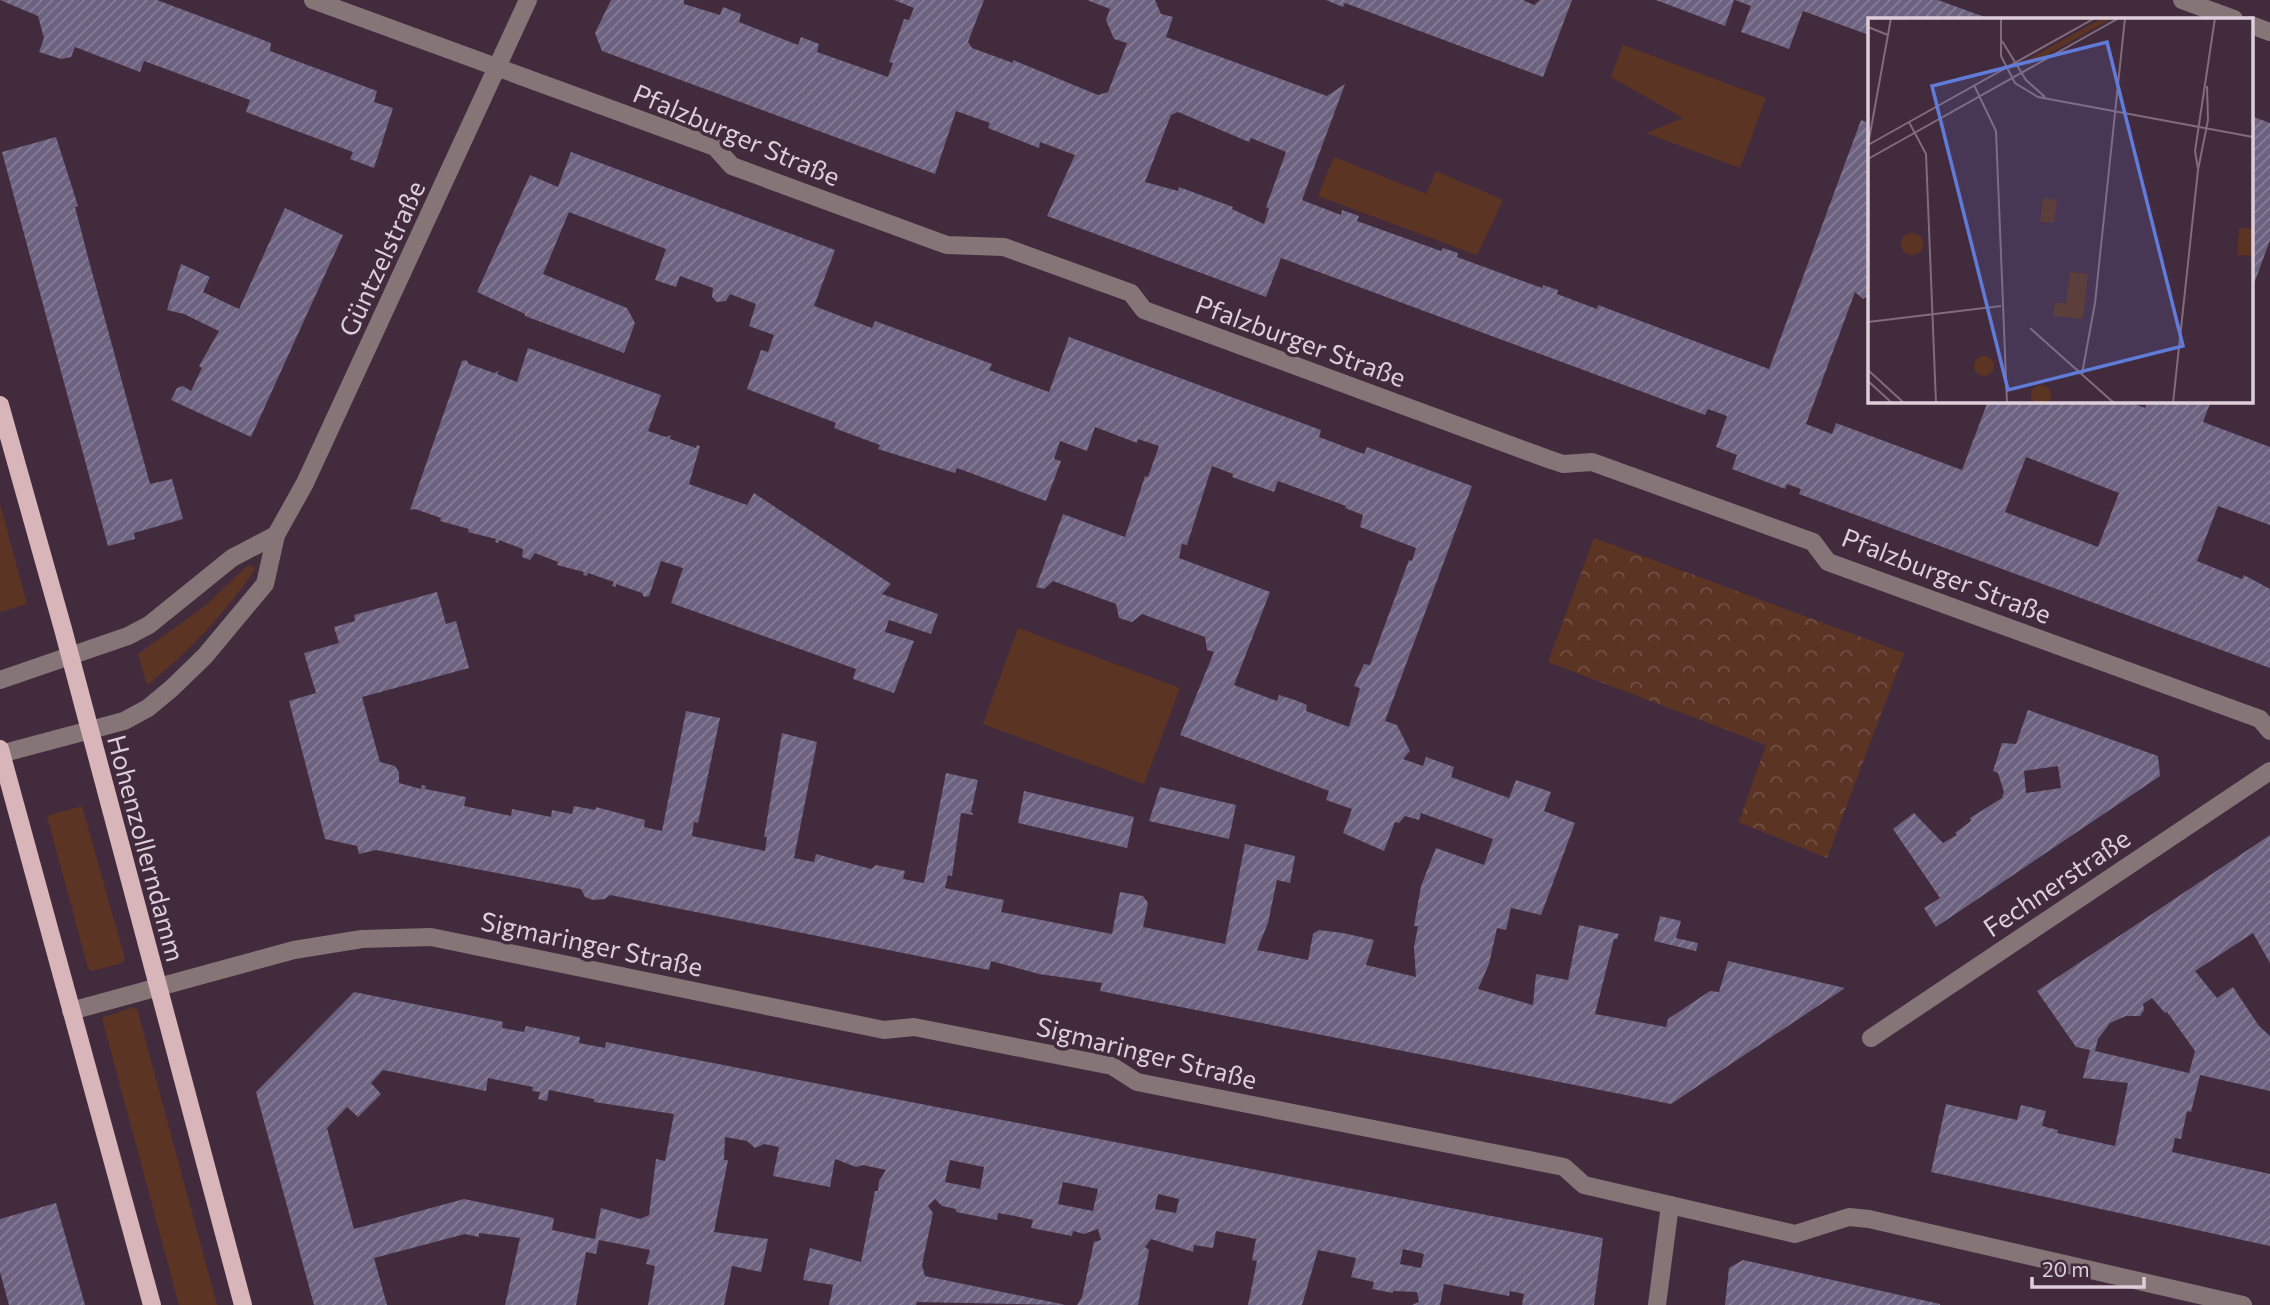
<svg xmlns="http://www.w3.org/2000/svg" width="2270" height="1305" viewBox="0 0 2270 1305" font-family="Commissioner,sans-serif">
<defs>
<pattern id="forest-crowns" width="20" height="18" patternUnits="userSpaceOnUse" patternTransform="scale(1.75)"><rect width="20" height="18" fill="#5c3423"/><path d="M2 6a3 3 0 1 1 6 0M12 15a3 3 0 1 1 6 0" fill="none" stroke="#735042"/></pattern>
<pattern id="building-hatch" width="6" height="6" patternUnits="userSpaceOnUse" patternTransform="scale(1.75)"><rect width="6" height="6" fill="#6c627f"/><path d="M-1 1l2-2M0 6l6-6M5 7l2-2" fill="none" stroke="#877e96"/></pattern>
</defs>
<rect width="100%" height="100%" fill="#432b3e"/>
<g fill="#5c3423">
<polygon points="1623,45 1766,98 1740,168 1646,133 1683,118 1611,77"/>
<polygon points="1334,157 1426,194 1436,171 1503,200 1477,255 1318,196"/>
<polygon points="0,504 27,604 0,612"/>
<path d="M248,565L255,568L254,571C223,615 189,652 147,685L138,654L205,606Z"/>
<polygon points="1018,628 1180,688 1144,784 983,724"/>
<polygon points="82,806 125,959 122,963 92,971 88,968 47,816"/>
<polygon points="133,1007 137,1009 217,1305 179,1305 102,1018"/>
</g>
<polygon fill="url(#forest-crowns)" points="1594,538 1904,653 1827,858 1739,822 1766,745 1548,662"/>
<g fill="url(#building-hatch)" fill-rule="evenodd">
<polygon points="0,0 157,0 271,43 270,51 377,91 374,102 393,108 374,168 350,159 353,152 246,112 250,100 144,61 140,72 75,47 71,57 61,59 39,52 44,38 38,16"/>
<path d="M611,0H684V4L720,15L723,7L741,14L739,22L798,45L801,37L819,44L817,52L888,77L893,63L889,62L904,19L909,20L914,8L894,0H984L968,42L972,48L1013,63V60L1098,95L1108,92L1127,43L1114,39L1106,20L1110,9L1087,0H1155L1161,14L1173,17L1166,37L1327,96L1345,84L1302,200L1341,215L1342,210L1359,216L1357,221L1441,251L1443,248L1458,253L1457,257L1542,288L1543,285L1558,290L1557,294L1597,309L1598,305L1769,369L1861,120L1869,123V295L1863,299L1855,292L1806,424L1832,434L1836,423L1962,470L1988,401H2127L2145,408L2148,401H2211L2203,422L2270,447V525L2218,506L2197,561L2242,579L2244,575L2270,589V668L1799,494L1801,489L1787,484L1785,489L1732,469L1737,455L1716,447L1727,416L1708,409L1705,415L1281,258L1266,297L1047,216L1075,155L1040,142L1039,148L988,128L990,123L956,111L935,174L602,51L595,33ZM1178,112L1249,142L1251,138L1286,152L1266,207L1269,209L1264,224L1232,209L1233,207L1179,187L1178,191L1145,182L1171,115ZM2026,457L2119,493L2098,547L2005,512Z"/>
<polygon points="1326,0 1523,0 1534,5 1540,0 1572,0 1543,77 1345,3 1343,7"/>
<polygon points="1656,0 1734,0 1725,26"/>
<polygon points="1735,0 1938,0 1990,19 1869,19 1869,35 1803,11 1789,49 1741,32 1751,6"/>
<polygon points="2251,116 2270,123 2270,240 2251,292"/>
<polygon points="56,137 78,206 75,207 89,261 150,484 172,479 183,519 134,533 135,539 108,546 2,152"/>
<path d="M571,152L835,250L814,306L872,328L875,321L992,364L989,370L1049,392L1069,337L1321,430L1319,437L1364,454L1367,447L1472,486L1385,721L1397,725L1410,751L1403,759L1423,766L1426,757L1454,767L1451,777L1509,798L1516,780L1551,792L1544,811L1575,823L1541,915L1511,908L1506,930L1497,928L1489,964L1478,989L1533,1005L1536,974L1568,980L1579,925L1619,934L1617,939H1614L1595,1014L1666,1027L1668,1019L1710,991L1719,992L1728,961L1845,988L1671,1104L1100,991L1102,983L1039,974L991,961L989,970L610,895L605,899L593,900L585,897L581,889L376,850L359,854L357,846L325,839L289,701L316,693L304,653L339,643L334,627L355,621L354,615L437,592L446,624L456,621L469,668L362,697L380,762L395,766L399,772V783L421,789L422,785L426,786L425,789L466,797L464,806L511,816L512,809L551,817L552,810L572,814L574,806L595,810L596,807L645,820L644,827L662,831L686,711L720,718L698,823L694,822L692,836L765,851L767,837H764L782,733L817,742L794,858L814,862L816,854L871,869L876,865L905,871L903,879L924,883L946,773L978,780L971,812L974,815L961,813L952,876L948,875L945,888L1004,900L1001,912L1112,934L1120,892L1143,896L1148,903L1143,927L1225,944L1245,844L1295,856L1290,883L1277,880L1268,923L1257,950L1308,960L1313,934L1319,930L1343,933L1374,940L1366,965L1416,977L1414,947L1418,926H1414L1421,886L1436,848L1484,865L1493,839L1421,813L1419,820L1405,816L1399,823L1395,822L1384,851L1343,833L1352,809L1326,800L1329,791L1180,735L1214,652L1207,650L1205,637L1142,614L1132,622L1119,618L1116,604L1053,581L1044,589L1036,587L1063,514L1125,537L1145,476L1148,477L1159,446L1138,439L1137,443L1095,427L1087,451L1060,441L1054,459L1061,461L1046,501L957,468L955,473L878,449L880,445L834,428L836,423L747,389L761,350L768,352L774,335L749,326L756,304L730,294L726,301L717,302L712,297L713,288L680,276L676,287L655,280L666,249L569,212L543,274L627,308L635,323L624,353L525,316V314L477,292L530,175L558,187ZM1212,466L1233,474L1232,477L1274,492L1278,481L1346,506L1345,508L1363,515L1360,527L1416,548L1412,561L1409,560L1370,665L1364,664L1354,686L1360,688L1349,727L1306,711L1307,705L1295,700L1279,695L1277,701L1234,685L1270,592L1179,558L1182,544L1187,545Z"/>
<polygon points="285,208 343,235 251,437 171,400 177,388 183,386 191,391 202,368 199,366 219,331 184,314 167,310 181,264 210,277 203,292 239,309"/>
<polygon points="528,348 661,395 648,431 666,437 671,435 670,439 696,448 697,445 700,446 689,484 747,505 754,493 891,584 882,594 938,614 931,634 889,620 885,632 914,641 894,693 853,679 856,669 671,603 683,568 661,561 649,596 644,597 642,593 616,584 616,587 612,586 614,582 588,573 587,576 583,575 584,572 557,565 558,562 535,553 530,560 522,557 523,549 499,540 498,543 495,542 496,539 468,532 469,529 440,521 441,518 415,509 410,510 462,361 466,360 469,364 494,373 499,371 497,374 517,382"/>
<path d="M2028,710L2158,756L2160,776L1936,927L1924,908L1940,898L1893,829L1914,813L1943,843L1957,835L1955,833L1971,821L1970,818L2002,798L2004,792L1998,773L1993,771L2002,743L2016,744ZM2058,766L2061,788L2026,793L2024,771Z"/>
<polygon points="1160,787 1236,805 1229,839 1149,821"/>
<polygon points="1024,791 1134,817 1127,848 1018,823"/>
<path d="M2270,835V963L2253,933L2195,971L2217,998L2233,987L2259,1026L2270,1036V1091L2200,1075L2191,1112L2187,1111L2181,1139L2175,1138L2172,1152L2270,1174V1246L1931,1172L1946,1104L2017,1120L2021,1105L2046,1111L2042,1126L2058,1130L2057,1133L2115,1146L2128,1083L2083,1078L2090,1050L2076,1047L2037,991ZM2152,998L2165,1013L2167,1012L2195,1051L2189,1073L2095,1051L2098,1039L2110,1023L2126,1016H2140L2144,1010L2143,1004Z"/>
<polygon points="1660,916 1681,921 1676,938 1698,943 1696,951 1654,941"/>
<path d="M354,992L499,1021L503,1022L502,1028L524,1032L526,1026L580,1037L579,1043L605,1048L606,1042L1603,1238L1594,1305H1522L1524,1294L1510,1291L1509,1296L1444,1284L1440,1305H1412L1419,1302L1417,1292L1393,1291V1293L1372,1289L1374,1282L1351,1277L1356,1258L1318,1250L1302,1305H1248L1257,1261L1252,1260L1256,1239L1216,1231L1213,1248L1194,1245L1193,1252L1151,1239L1145,1247L1149,1250L1138,1305H1077L1082,1297L1094,1242L1101,1240L1098,1229L1084,1234L1073,1231L1072,1236L1031,1228L1033,1220L1015,1216L998,1213L997,1220L956,1212V1209L942,1206L935,1199L928,1206L933,1213L922,1265L925,1276L1066,1305L917,1302L916,1305H829L833,1285L803,1280L810,1248L861,1262L875,1191H878L879,1181L886,1170L863,1165L856,1167L835,1159L830,1187L773,1176L779,1147L764,1144L755,1148L747,1141L725,1137L724,1160H728L714,1232L768,1239L761,1272L732,1266L724,1305H648L655,1266L646,1264L650,1250L599,1240L596,1254L586,1252L576,1305H505L520,1238L479,1233V1237L465,1234L374,1258L387,1305H314L256,1092ZM383,1070L486,1091L488,1078L533,1087L532,1091L540,1092L538,1099L547,1101L549,1090L594,1099V1102L674,1114L665,1161L656,1159L649,1215L640,1219L601,1208L595,1239L552,1230L554,1218L464,1199L354,1229L327,1128L347,1107L358,1117L381,1094L371,1083ZM950,1160L984,1167L980,1189L945,1182ZM1063,1182L1098,1189L1093,1211L1058,1204ZM1158,1194L1179,1199L1176,1213L1155,1209ZM1403,1249L1424,1254L1421,1268L1400,1264Z"/>
<polygon points="56,1203 85,1305 9,1305 0,1272 0,1219"/>
<polygon points="1743,1260 1940,1304 1940,1305 1725,1305 1729,1268"/>
</g>
<g fill="none" stroke-linecap="round" stroke-linejoin="round">
<g stroke="#867577" stroke-width="18">
<polyline points="313,0 715,147 732,166 933,240 947,245 1004,247 1131,293 1144,310 1551,460 1563,464 1592,462 1813,542 1828,562 2260,719 2270,731"/>
<polyline points="2182,0 2234,19"/>
<polyline points="2251,25 2270,32"/>
<polyline points="0,680 128,636 149,625 232,558 276,535"/>
<polyline points="0,754 124,721 148,708 172,688 205,656 265,584 276,535 305,483 528,0"/>
<polyline points="71,1011 294,950 362,939 431,937 884,1030 914,1027 1112,1066 1137,1082 1564,1167 1584,1185 1795,1234 1849,1217 1869,1219 2243,1305"/>
<polyline points="1871,1038 2270,771"/>
<polyline points="1657,1305 1670,1205"/>
</g>
<g stroke="#d7b5b9" stroke-width="18">
<polyline points="0,405 63,629 243,1305"/>
<polyline points="0,749 152,1305"/>
</g>
</g>
<g text-anchor="middle" dominant-baseline="central" stroke-width="7" stroke-linejoin="round" paint-order="stroke">
<g font-size="26" fill="#deceda" stroke="#432b3e">
<text transform="translate(737 134) rotate(23)">Pfalzburger Straße</text>
<text transform="translate(381 258) rotate(-65)">Güntzelstraße</text>
<text transform="translate(1301 340) rotate(20)">Pfalzburger Straße</text>
<text transform="translate(1947 575) rotate(21)">Pfalzburger Straße</text>
<text transform="translate(147 848) rotate(75)">Hohenzollerndamm</text>
<text transform="translate(2056 882) rotate(-34)">Fechnerstraße</text>
<text transform="translate(592 943) rotate(12)">Sigmaringer Straße</text>
<text transform="translate(1147 1052) rotate(14)">Sigmaringer Straße</text>
</g>
</g>
<g transform="translate(1868 18)">
<rect width="385" height="385" fill="#432b3e"/>
<path d="M234,0H244L159,48L156,44ZM175,180L189,182L186,205L172,204ZM106 348a10 10 0 1 1 20 0a10 10 0 1 1-20 0Z" fill="#5c3423"/>
<path d="M371,210L385,211V238L369,237ZM33 226a11 11 0 1 1 22 0a11 11 0 1 1-22 0ZM202,254L220,256L215,301L185,298L187,285H198ZM163 377a10 10 0 1 1 20 0a10 10 0 1 1-20 0Z" fill="#5c3423"/>
<path fill="none" stroke="#816c7c" stroke-width="2" d="M133,0V38L147,65L170,79L385,119M0,9L20,17M134,23L158,62L177,79M106,67L128,113L139,385M41,104L58,136L68,385M0,127L23,0M0,127L227,0M0,141L251,0M330,151L327,133L347,0M0,304L133,288M162,310L246,385M0,352L36,385M214,356L227,285L257,0M0,363L24,385M305,385L330,152L340,102L339,68"/>
<path fill="#617bd9" fill-opacity="0.15" stroke="#617bd9" stroke-width="3.5" d="M239,24L315,328L140,372L64,68Z"/>
<rect width="385" height="385" fill="none" stroke="#deceda" stroke-width="3.5"/>
</g>
<path d="M2032 1277v10h112v-10" fill="none" stroke="#deceda" stroke-width="3.5"/>
<text x="2042" y="1277" font-size="21" fill="#deceda" stroke="#432b3e" stroke-width="5" paint-order="stroke">20 m</text>
</svg>
